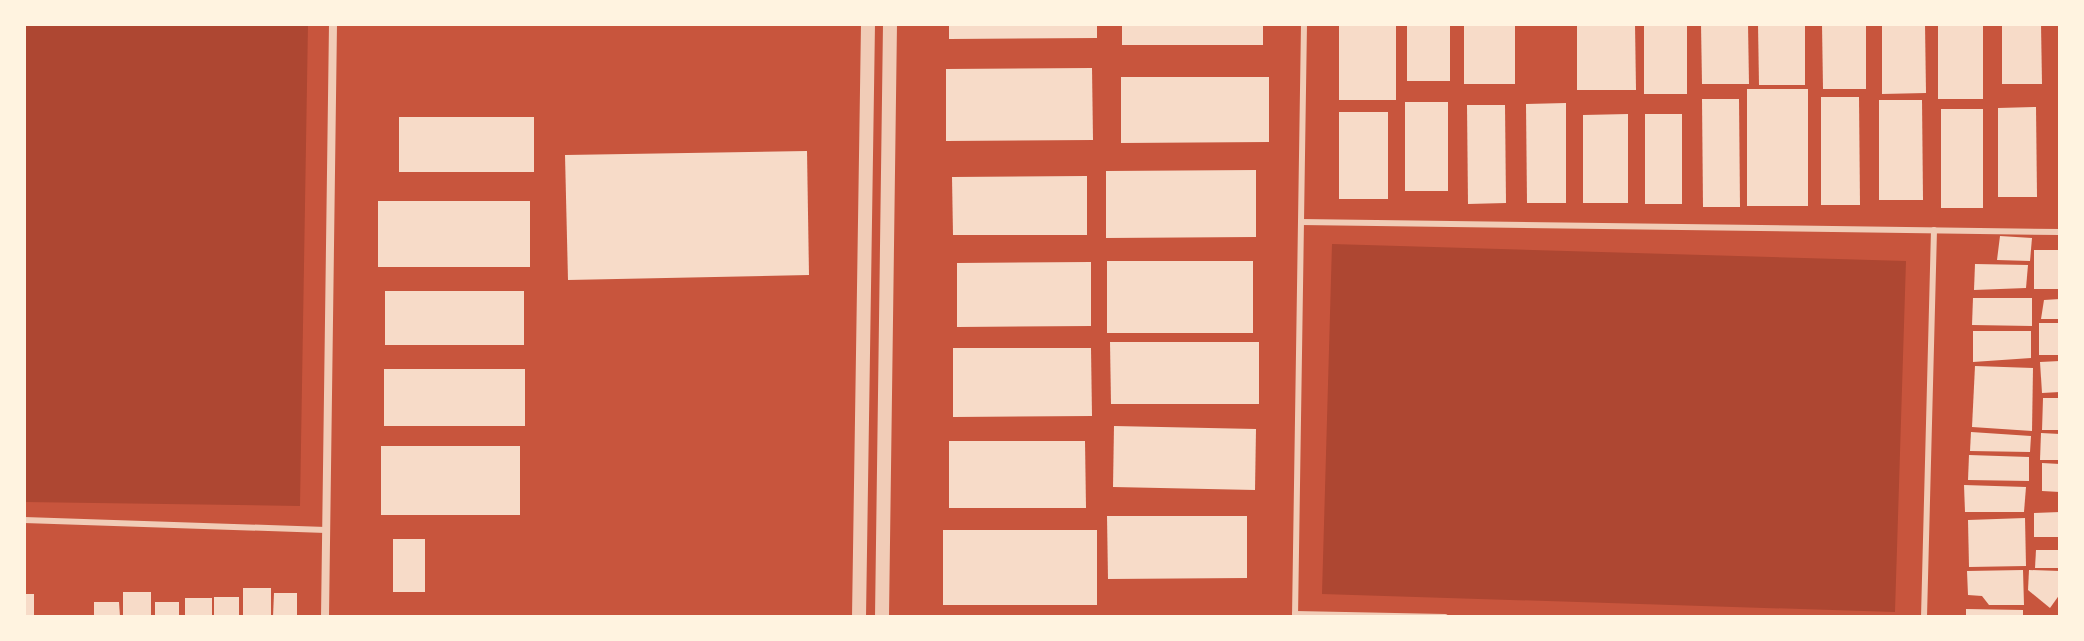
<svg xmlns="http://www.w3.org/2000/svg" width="2084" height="641" viewBox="0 0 2084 641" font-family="'Archivo Narrow',sans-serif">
<rect width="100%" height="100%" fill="#c8553d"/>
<g fill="#ae4732">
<polygon points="24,24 308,24 300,506 24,502"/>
<polygon points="1332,244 1906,261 1895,612 1322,594"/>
</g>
<g fill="#f7dbc8">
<polygon points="949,24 1097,24 1097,38 949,39"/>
<rect x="1122" y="24" width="141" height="21"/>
<rect x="1339" y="24" width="57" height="76"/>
<rect x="1407" y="24" width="43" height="57"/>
<rect x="1464" y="24" width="51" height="60"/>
<polygon points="1577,24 1635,24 1636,90 1577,90"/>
<rect x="1644" y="24" width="43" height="70"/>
<polygon points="1701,24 1748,24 1749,84 1702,84"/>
<polygon points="1758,24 1805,24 1805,85 1759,85"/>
<polygon points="1822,24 1866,24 1866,89 1823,89"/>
<polygon points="1882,24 1925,24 1926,93 1882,94"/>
<rect x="1938" y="24" width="45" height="75"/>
<polygon points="2002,24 2041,24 2042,84 2002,84"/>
<polygon points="1092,68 1093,140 946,141 946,69"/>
<polygon points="1121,77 1269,77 1269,142 1121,143"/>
<rect x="1747" y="89" width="61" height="117"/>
<polygon points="1821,97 1859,97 1860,205 1821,205"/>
<polygon points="1702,99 1739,99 1740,207 1703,207"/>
<polygon points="1879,100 1922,100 1923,200 1879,200"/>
<rect x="1405" y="102" width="43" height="89"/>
<polygon points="1566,103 1566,203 1527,203 1526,104"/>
<polygon points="1467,105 1505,105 1506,203 1468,204"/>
<polygon points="2036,107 2037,197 1998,197 1998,108"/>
<rect x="1941" y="109" width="42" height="99"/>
<rect x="1339" y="112" width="49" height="87"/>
<polygon points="1628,114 1628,203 1583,203 1583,115"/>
<rect x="1645" y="114" width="37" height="90"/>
<rect x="399" y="117" width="135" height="55"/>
<polygon points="807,151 809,275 568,280 565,155"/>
<polygon points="1256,170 1256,237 1106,238 1106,171"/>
<polygon points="1087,176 1087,235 953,235 952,177"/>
<rect x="378" y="201" width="152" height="66"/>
<polygon points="2000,236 2032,238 2030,261 1997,260"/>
<rect x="2034" y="250" width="26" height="39"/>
<rect x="1107" y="261" width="146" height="72"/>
<polygon points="1091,262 1091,326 957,327 957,263"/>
<polygon points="1975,264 2028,265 2026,288 1974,290"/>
<rect x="385" y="291" width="139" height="54"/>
<polygon points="1973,298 2032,298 2032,326 1972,325"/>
<polygon points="2060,299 2060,319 2041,319 2044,300"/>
<rect x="2039" y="323" width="21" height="32"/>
<polygon points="1973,331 2031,331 2031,358 1973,362"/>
<polygon points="1110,342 1259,342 1259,404 1111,404"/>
<polygon points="953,348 1091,348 1092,416 953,417"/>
<polygon points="2060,361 2060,392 2042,393 2040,362"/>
<polygon points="1975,366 2033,368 2032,431 1972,427"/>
<rect x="384" y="369" width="141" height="57"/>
<polygon points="2043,398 2060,398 2060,430 2042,430"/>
<polygon points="1114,426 1256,429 1255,490 1113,487"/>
<polygon points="1971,432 2031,436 2030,452 1970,451"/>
<polygon points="2041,433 2060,434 2060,460 2040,460"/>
<polygon points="949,441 1085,441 1086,508 949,508"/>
<rect x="381" y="446" width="139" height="69"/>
<polygon points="1969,455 2029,457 2029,481 1968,480"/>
<polygon points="2042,463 2060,464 2060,492 2042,491"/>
<polygon points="1964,485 2026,487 2024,512 1965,512"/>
<polygon points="2060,512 2060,537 2034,537 2034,513"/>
<polygon points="1107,516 1247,516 1247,578 1108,579"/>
<polygon points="2025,518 2026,566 1969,567 1968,520"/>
<rect x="943" y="530" width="154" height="75"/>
<rect x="393" y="539" width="32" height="53"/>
<polygon points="2036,550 2060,550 2060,568 2035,568"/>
<polygon points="2023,570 2024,605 1989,605 1982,596 1968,595 1967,571"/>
<polygon points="2029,570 2060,571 2060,594 2050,608 2028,590"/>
<rect x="243" y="588" width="28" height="29"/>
<rect x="123" y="592" width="28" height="25"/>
<polygon points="274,593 297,593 297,617 273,617"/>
<rect x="24" y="594" width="10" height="23"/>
<rect x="214" y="597" width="25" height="20"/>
<rect x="185" y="598" width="27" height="19"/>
<polygon points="94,602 119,602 120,617 94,617"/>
<rect x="155" y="602" width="24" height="15"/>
<polygon points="1966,609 2023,610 2023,617 1966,617"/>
</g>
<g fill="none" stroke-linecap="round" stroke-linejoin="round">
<g stroke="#f1ccb7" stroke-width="6">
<polyline points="1301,222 2060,232"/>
<polyline points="24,520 326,530"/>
<polyline points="1295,614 1445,617"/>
<polyline points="1295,617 1304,24"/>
<polyline points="1924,617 1934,230"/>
</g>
<polyline stroke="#f1ccb7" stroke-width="8" points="325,617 333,24"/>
<g stroke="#f1ccb7" stroke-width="14">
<polyline points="859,617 868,24"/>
<polyline points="882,617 890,24"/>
</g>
</g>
<rect width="2084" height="641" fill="none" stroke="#fff3e0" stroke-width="52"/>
</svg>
